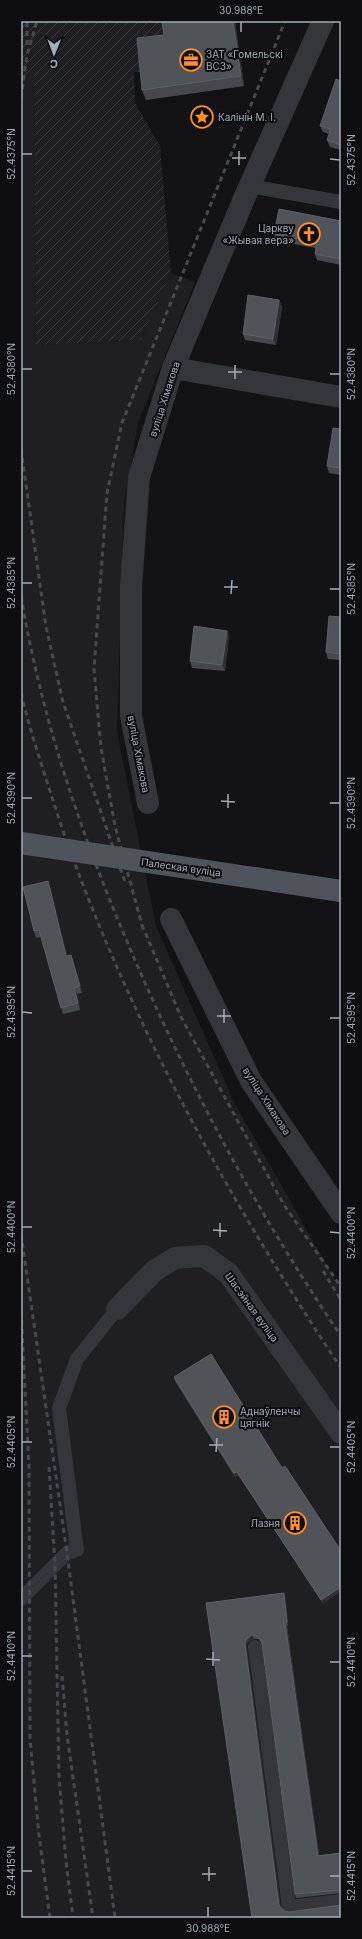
<svg xmlns="http://www.w3.org/2000/svg" width="362" height="1939" viewBox="0 0 362 1939" font-family="Inter,sans-serif">
<defs>
<pattern id="industrial-furrows" width="10" height="10" patternUnits="userSpaceOnUse"><rect width="10" height="10" fill="#1f1f22"/><path d="M-1 1l2-2M0 10L10 0M9 11l2-2" fill="none" stroke="#3c3d40"/></pattern>
</defs>
<rect width="100%" height="100%" fill="#131315"/>
<polygon fill="#1f1f22" points="34,74 36,345 141,340 171,273 195,282 138,423 124,503 117,732 156,926 234,1102 341,1290 341,1918 21,1918 21,78"/>
<polygon fill="url(#industrial-furrows)" points="21,21 235,21 244,86 146,100 142,72 134,72 135,103 160,146 171,273 141,340 36,345 34,75 21,78"/>
<g fill="none" stroke-linecap="round" stroke-linejoin="round">
<g stroke="#34363a" stroke-width="14">
<polyline points="249,186 341,202"/>
<polyline points="21,1599 67,1553 77,1550 59,1408 77,1359 117,1309"/>
<polyline points="255,1647 289,1907 341,1901"/>
</g>
<g stroke="#34363a" stroke-width="22">
<polyline points="148,803 131,716 131,587 139,477 173,368"/>
<polyline points="171,919 251,1081 341,1213"/>
<polyline points="117,1309 154,1271 175,1258 204,1256 228,1273 341,1433"/>
</g>
<polyline stroke="#34363a" stroke-width="22" points="323,21 243,201 173,368 341,397"/>
<g stroke="#474a50" stroke-width="3" stroke-dasharray="5 4" stroke-linecap="butt">
<polyline points="27,45 27,21"/>
<polyline points="21,98 27,55 37,21"/>
<polyline points="21,449 46,627 63,702 125,882"/>
<path d="M21,596C43,728 88,854 142,976C197,1101 264,1223 341,1336"/>
<path d="M21,693C31,735 45,775 58,816C125,1013 226,1196 341,1368"/>
<polyline points="142,925 181,1017 229,1105 284,1205 341,1287"/>
<polyline points="143,929 115,826 101,748 94,669 107,493 122,423 285,21"/>
<polyline points="21,1234 67,1553 115,1918"/>
<polyline points="323,1271 341,1300"/>
<polyline points="21,1311 29,1467 30,1739 39,1835 50,1918"/>
<polyline points="49,1467 55,1564 59,1777 66,1862 73,1918"/>
<polyline points="62,1676 67,1735 93,1918"/>
</g>
<polyline stroke="#4f535a" stroke-width="22" points="21,843 341,891"/>
</g>
<g fill="#46484d">
<polygon points="162,21 235,21 244,86 146,100 142,90 164,35"/>
<polygon points="341,81 341,150 330,147 327,140 329,134 323,132 320,126"/>
<polygon points="341,221 341,265 317,260 315,254 316,248 277,241 274,234"/>
<polygon points="279,300 282,307 276,345 245,340 243,334"/>
<polygon points="341,429 341,475 329,473 327,466"/>
<polygon points="341,617 341,660 328,659 326,652"/>
<polygon points="227,631 229,637 225,671 192,668 190,661"/>
<polygon points="50,887 67,956 71,955 82,993 77,994 80,1010 63,1014 41,937 36,938 34,931"/>
<polygon points="174,1377 282,1468 341,1551 341,1591 323,1603 238,1475 235,1477 175,1381"/>
<polygon points="285,1596 288,1626 287,1626 319,1855 341,1853 341,1893 296,1898 295,1894 262,1645 259,1639 254,1639 247,1643 247,1648 252,1918 206,1603"/>
</g>
<g fill="#2d2f32">
<polygon points="233,21 235,21 244,86 241,76"/>
<polygon points="279,300 282,307 276,345 273,339"/>
<polygon points="227,631 229,637 225,671 222,665"/>
<polygon points="48,881 50,887 69,963 66,956"/>
<polygon points="74,988 77,994 80,1010 78,1003"/>
<polygon points="237,1472 238,1475 235,1477 234,1473"/>
<polygon points="341,1587 341,1591 323,1603 321,1600"/>
<polygon points="284,1593 285,1596 288,1626 287,1622"/>
<polygon points="285,1622 287,1626 319,1859 318,1856"/>
<polygon points="252,1635 254,1639 247,1643 247,1648 281,1908 279,1905 245,1644 246,1640"/>
</g>
<g fill="#505358" stroke="#5d6167">
<polygon points="162,21 233,21 241,76 142,90 137,38 164,35"/>
<polygon points="336,79 341,81 341,145 327,140 331,129 320,126"/>
<polygon points="279,209 341,221 341,259 315,254 317,242 274,234"/>
<polygon points="248,295 279,300 273,339 243,334"/>
<polygon points="333,428 341,429 341,468 327,466"/>
<polygon points="329,616 341,617 341,654 326,652"/>
<polygon points="194,626 227,631 222,665 190,661"/>
<polygon points="48,881 66,956 71,955 80,986 74,988 78,1003 61,1008 39,930 34,931 23,887"/>
<polygon points="211,1354 282,1468 285,1466 341,1551 341,1587 321,1600 237,1472 234,1473 174,1377"/>
<polygon points="284,1593 287,1622 285,1622 318,1856 341,1853 341,1890 295,1894 262,1642 257,1636 252,1635 246,1640 245,1644 279,1905 284,1911 289,1912 341,1905 341,1918 252,1918 206,1603"/>
</g>
<path fill="none" stroke="#a3acb7" stroke-width="1.5" d="M241,32V22M22,154H32M232,158H246M330,159L340,160M239,165V151M22,369H32M228,372H242M330,374H340M235,379V365M22,583H32M224,587H238M330,589H340M231,594L232,580M22,798H32M221,801L235,802M330,803H340M228,808V794M22,1012L32,1013M217,1016H231M330,1018H340M224,1023V1009M22,1227H32M213,1230L227,1231M330,1232L340,1233M220,1237V1223M22,1442H32M209,1445H223M330,1447H340M216,1452L217,1438M22,1656H32M206,1659L220,1660M330,1662H340M213,1666V1652M22,1871H32M202,1874H216M330,1876H340M209,1881V1867M208,1917V1907"/>
<defs>
<g id="office-ring" transform="scale(1.15)"><circle r="9.5" fill="#0e0e10" stroke="#ff9221" stroke-width="1.5"/><path d="M-6-3h4V-5.5h4V-3h4V5H-6ZM-1-4.5V-3h2v-1.5ZM-6 0V1H6V0Z" fill="#ff9221"/></g>
<g id="sight-ring" transform="scale(1.15)"><circle r="9.5" fill="#0e0e10" stroke="#ff9221" stroke-width="1.5"/><path d="M0-6L1.8-2.2L6-1.7L2.9 1.2L3.7 5.4L0 3.3L-3.7 5.4L-2.9 1.2L-6-1.7L-1.8-2.2Z" fill="#ff9221"/></g>
<g id="church-ring" transform="scale(1.15)"><circle r="9.5" fill="#0e0e10" stroke="#ff9221" stroke-width="1.5"/><path d="M-1.2-6h2.4v3.5h3.3v2.4h-3.3V6h-2.4V-.1h-3.3v-2.4h3.3Z" fill="#ff9221"/></g>
<g id="building-ring" transform="scale(1.15)"><circle r="9.5" fill="#0e0e10" stroke="#ff9221" stroke-width="1.5"/><path d="M-4-6H4V6H1V3H-1V6H-4ZM-2.5-4.3h1.7v1.8h-1.7ZM.8-4.3h1.7v1.8H.8ZM-2.5-1h1.7V.8h-1.7ZM.8-1h1.7V.8H.8Z" fill="#ff9221"/></g>
</defs>
<g fill-rule="evenodd">
<use href="#office-ring" x="191" y="60"/>
<use href="#sight-ring" x="202" y="117"/>
<use href="#church-ring" x="309" y="234"/>
<use href="#building-ring" x="224" y="1417"/>
<use href="#building-ring" x="295" y="1523"/>
</g>
<g text-anchor="middle" dominant-baseline="central" stroke-width="4" stroke-linejoin="round" paint-order="stroke">
<g font-size="10" fill="#a3acb7" stroke="#0e0e10" text-anchor="start">
<text x="206" y="54">ЗАТ «Гомельскі<tspan x="206" dy="12">ВСЗ»</tspan></text>
<text x="218" y="117">Калінін М. І.</text>
<text x="294" y="228" text-anchor="end">Царкву<tspan x="294" dy="12">«Жывая вера»</tspan></text>
<text x="240" y="1411">Аднаўленчы<tspan x="240" dy="12">цягнік</tspan></text>
<text x="280" y="1523" text-anchor="end">Лазня</text>
</g>
<g font-size="10" fill="#a3acb7" stroke="#0e0e10">
<text transform="translate(164 399) rotate(-72)">вуліца Хімакова</text>
<text transform="translate(139 754) rotate(79)">вуліца Хімакова</text>
<text transform="translate(181 867) rotate(8)">Палеская вуліца</text>
<text transform="translate(267 1101) rotate(57)">вуліца Хімакова</text>
<text transform="translate(252 1307) rotate(54)">Шасэйная вуліца</text>
</g>
</g>
<rect width="362" height="1939" fill="none" stroke="#0e0e10" stroke-width="44"/>
<g transform="translate(54 54) rotate(181)" stroke="#0e0e10" stroke-width="3" paint-order="stroke">
<path d="M0-3L7 15L0 10L-7 15Z" fill="#a3acb7"/>
<text y="-6" font-size="11" font-weight="bold" text-anchor="middle" fill="#a3acb7">С</text>
</g>
<rect x="22" y="22" width="318" height="1895" fill="none" stroke="#a3acb7" stroke-width="1.5"/>
<g font-size="10" text-anchor="middle" fill="#a3acb7">
<text x="241" y="14">30.988°E</text>
<text transform="translate(11 154) rotate(-90)" y="4">52.4375°N</text>
<text transform="translate(351 160) rotate(-90)" y="4">52.4375°N</text>
<text transform="translate(11 369) rotate(-90)" y="4">52.4380°N</text>
<text transform="translate(351 374) rotate(-90)" y="4">52.4380°N</text>
<text transform="translate(11 583) rotate(-90)" y="4">52.4385°N</text>
<text transform="translate(351 589) rotate(-90)" y="4">52.4385°N</text>
<text transform="translate(11 798) rotate(-90)" y="4">52.4390°N</text>
<text transform="translate(351 803) rotate(-90)" y="4">52.4390°N</text>
<text transform="translate(11 1012) rotate(-90)" y="4">52.4395°N</text>
<text transform="translate(351 1018) rotate(-90)" y="4">52.4395°N</text>
<text transform="translate(11 1227) rotate(-90)" y="4">52.4400°N</text>
<text transform="translate(351 1233) rotate(-90)" y="4">52.4400°N</text>
<text transform="translate(11 1442) rotate(-90)" y="4">52.4405°N</text>
<text transform="translate(351 1447) rotate(-90)" y="4">52.4405°N</text>
<text transform="translate(11 1656) rotate(-90)" y="4">52.4410°N</text>
<text transform="translate(351 1662) rotate(-90)" y="4">52.4410°N</text>
<text transform="translate(11 1871) rotate(-90)" y="4">52.4415°N</text>
<text transform="translate(351 1876) rotate(-90)" y="4">52.4415°N</text>
<text x="208" y="1932">30.988°E</text>
</g>
</svg>
